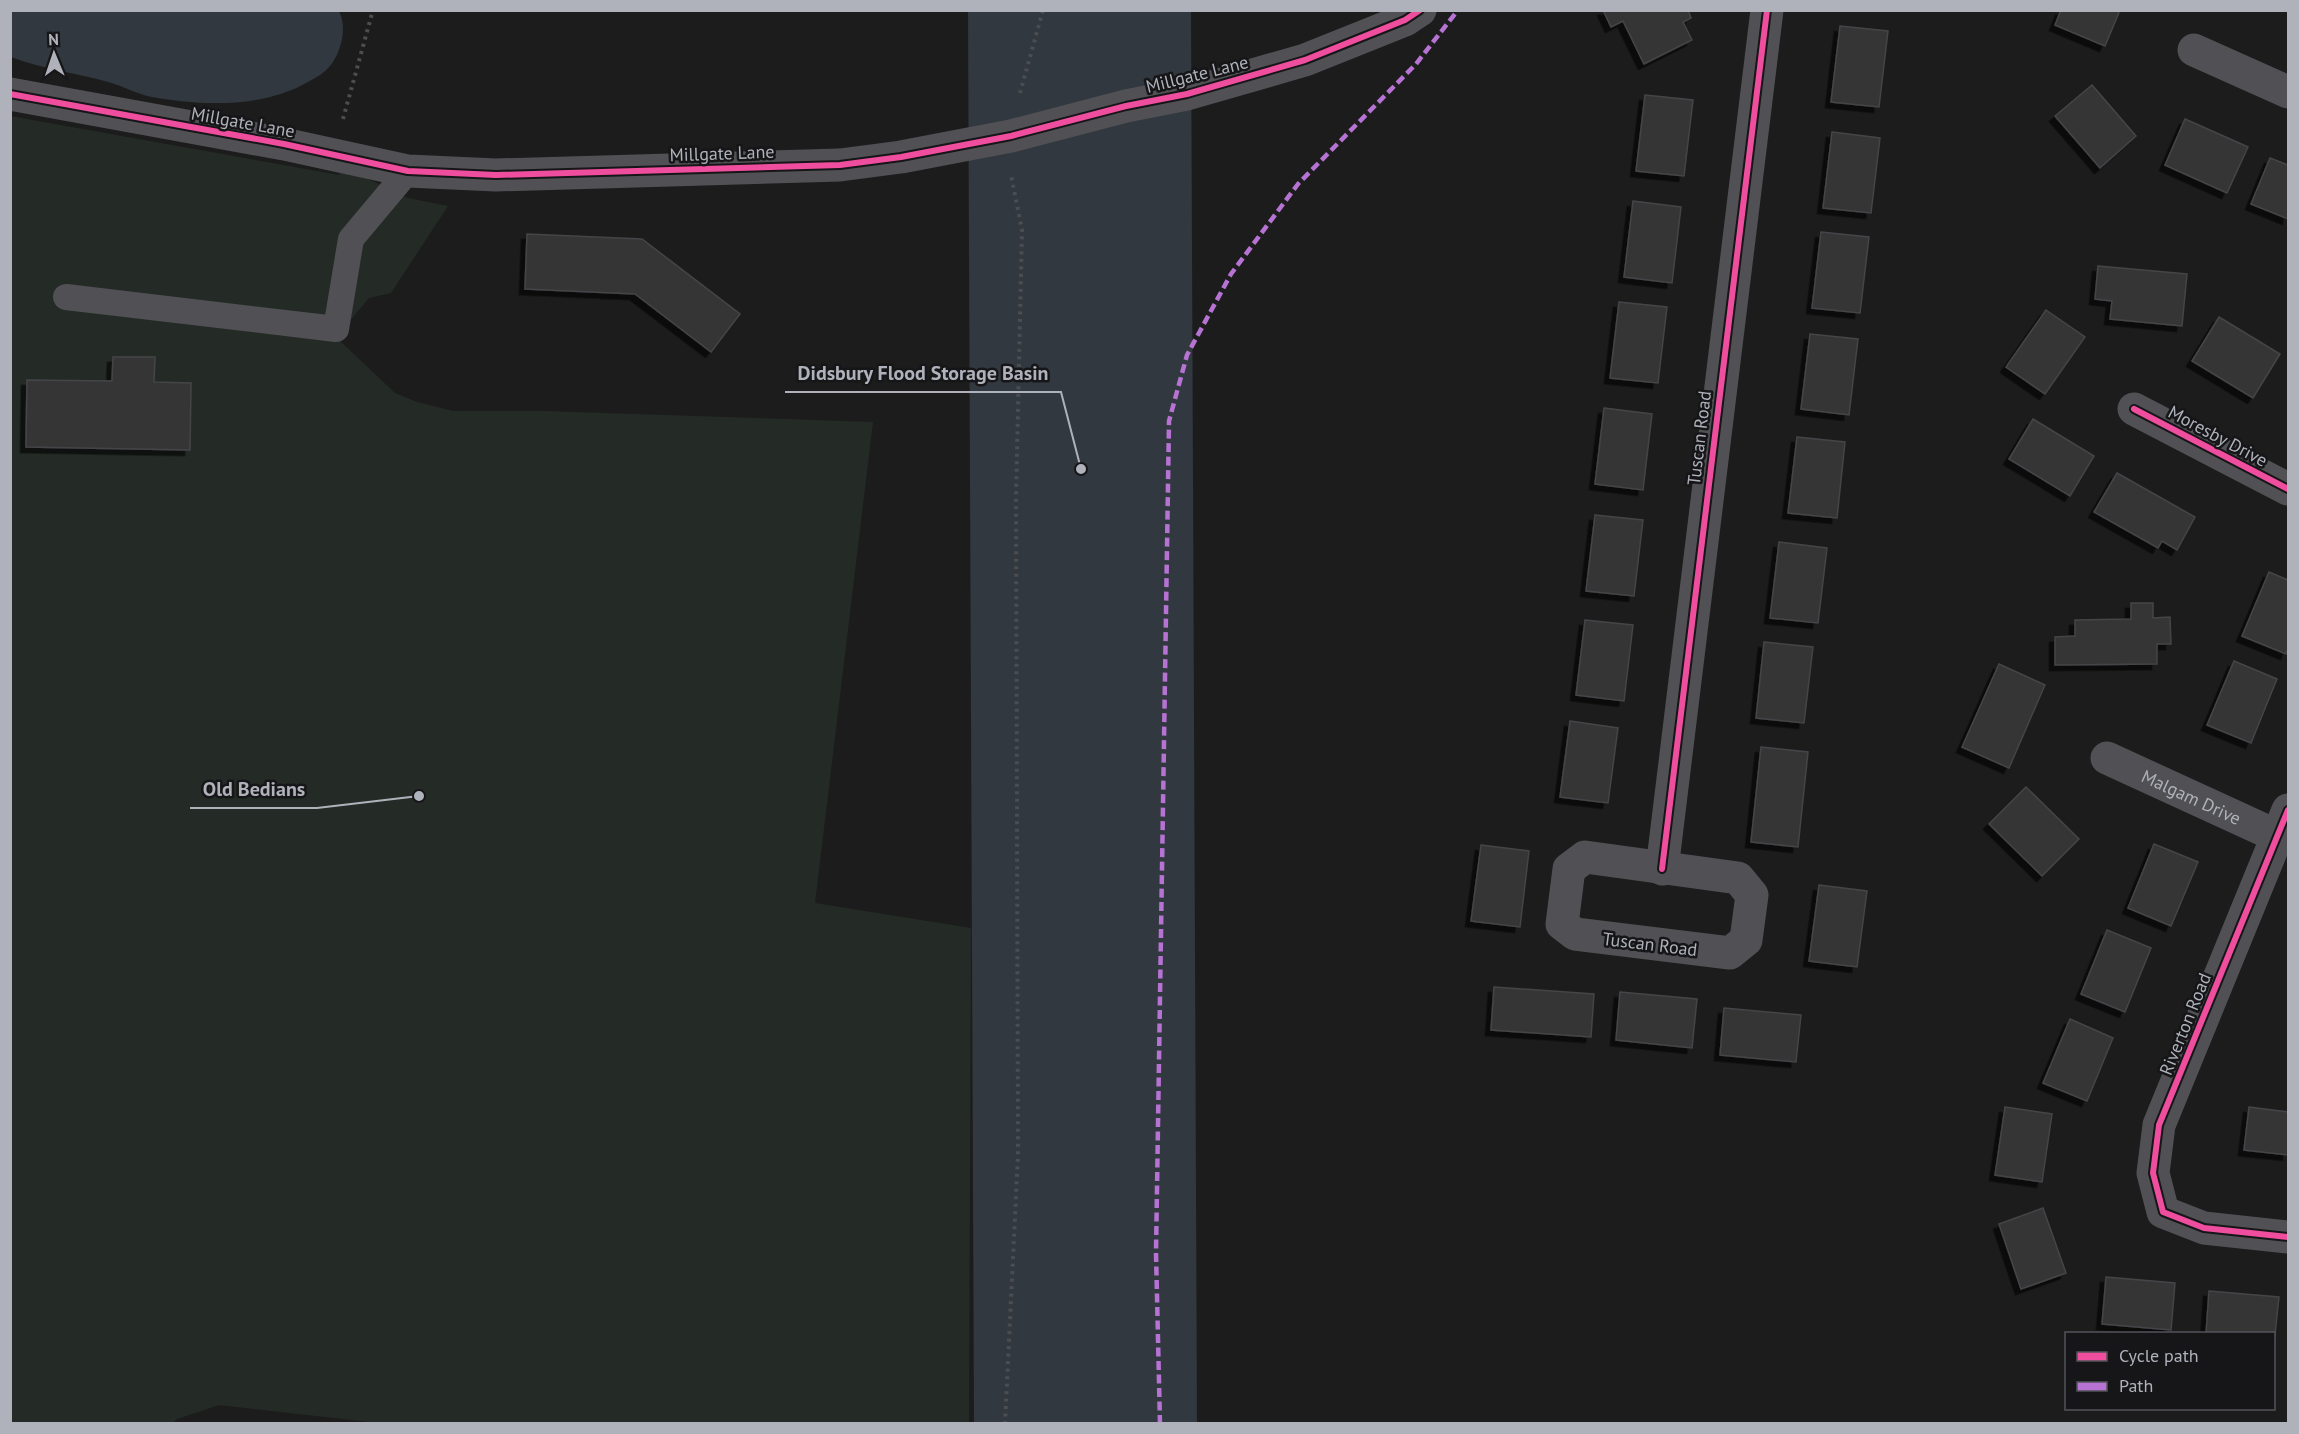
<svg xmlns="http://www.w3.org/2000/svg" width="2299" height="1434" viewBox="0 0 2299 1434" font-family="'PT Sans',sans-serif">
<defs>
<filter id="shadow"><feDropShadow dx="-5.5" dy="5.5" stdDeviation="0" flood-color="#0009"/></filter>
</defs>
<rect width="100%" height="100%" fill="#1c1c1c"/>
<polygon fill="#242b26" points="10,116 339,175 343,167 408,198 448,206 391,293 369,298 338,335 339,340 395,393 417,402 453,411 543,411 873,422 815,903 971,928 969,1423 387,1424 219,1405 177,1419 173,1423 11,1423"/>
<g fill="#32383f">
<path d="M339,11C347,27 342,47 333,62C326,72 319,76 308,82C263,108 202,106 152,97C137,94 123,86 108,82C76,73 43,69 11,57V11Z"/>
<polygon points="968,11 1191,11 1197,1423 974,1423"/>
</g>
<g fill="#353536" stroke="#454548" stroke-width="1.5" filter="url(#shadow)">
<polygon points="1603,10 1688,10 1691,18 1683,22 1692,40 1644,64 1623,21 1611,27"/>
<polygon points="2061,10 2120,10 2105,46 2055,25"/>
<polygon points="1840,26 1888,31 1879,107 1831,102"/>
<polygon points="2092,85 2136,136 2100,168 2055,116"/>
<polygon points="1645,95 1693,100 1684,176 1636,171"/>
<polygon points="2185,119 2248,147 2227,193 2165,165"/>
<polygon points="1832,132 1880,138 1871,213 1823,208"/>
<polygon points="2270,158 2288,165 2288,219 2251,204"/>
<polygon points="1633,201 1681,207 1672,283 1624,277"/>
<polygon points="1821,232 1869,237 1860,313 1812,308"/>
<polygon points="527,234 642,239 740,314 711,352 635,294 525,289"/>
<polygon points="2098,266 2187,274 2182,326 2110,319 2112,301 2095,299"/>
<polygon points="1619,302 1667,307 1658,383 1610,378"/>
<polygon points="2046,310 2085,337 2045,394 2006,367"/>
<polygon points="2219,317 2280,354 2253,398 2192,361"/>
<polygon points="1810,334 1858,339 1849,415 1801,409"/>
<polygon points="113,357 155,357 154,382 191,383 190,450 26,447 27,380 112,381"/>
<polygon points="1604,408 1652,414 1643,490 1595,484"/>
<polygon points="2033,419 2094,456 2070,496 2009,459"/>
<polygon points="1797,437 1845,442 1837,518 1788,513"/>
<polygon points="2117,473 2195,517 2177,550 2162,541 2158,548 2094,512"/>
<polygon points="1595,515 1643,520 1634,596 1586,591"/>
<polygon points="1779,542 1827,548 1818,623 1770,618"/>
<polygon points="2269,572 2288,580 2288,648 2286,654 2242,636"/>
<polygon points="2131,603 2153,603 2153,618 2170,617 2171,644 2157,644 2157,664 2055,665 2055,637 2075,636 2075,620 2131,619"/>
<polygon points="1585,620 1633,625 1624,701 1576,695"/>
<polygon points="1764,642 1813,647 1804,723 1756,718"/>
<polygon points="2234,661 2277,679 2251,743 2207,725"/>
<polygon points="1999,664 2045,685 2009,768 1962,747"/>
<polygon points="1570,721 1618,728 1608,803 1560,797"/>
<polygon points="1761,747 1808,752 1798,847 1751,842"/>
<polygon points="2026,787 2079,839 2042,876 1989,824"/>
<polygon points="2154,844 2198,862 2171,926 2128,908"/>
<polygon points="1481,845 1529,851 1520,927 1471,921"/>
<polygon points="1819,885 1867,891 1857,967 1809,961"/>
<polygon points="2107,930 2151,948 2125,1012 2081,994"/>
<polygon points="1494,987 1594,994 1591,1037 1491,1030"/>
<polygon points="1620,992 1697,999 1692,1048 1616,1040"/>
<polygon points="1724,1008 1801,1015 1796,1062 1720,1055"/>
<polygon points="2070,1019 2113,1038 2087,1101 2043,1083"/>
<polygon points="2005,1107 2052,1114 2042,1182 1995,1175"/>
<polygon points="2249,1107 2288,1112 2288,1155 2244,1150"/>
<polygon points="2043,1208 2066,1273 2021,1289 1999,1224"/>
<polygon points="2106,1277 2175,1283 2171,1330 2102,1324"/>
<polygon points="2209,1291 2279,1297 2274,1344 2274,1334 2206,1334"/>
</g>
<g fill="none" stroke-linecap="round" stroke-linejoin="round">
<g stroke="#4c4d50" stroke-width="4" stroke-dasharray="3 4.5" stroke-linecap="butt">
<polyline points="1020,93 1043,10"/>
<polyline points="343,119 373,10"/>
<polyline points="1005,1424 1018,1155 1016,498 1022,230 1011,175"/>
</g>
<polyline stroke="#515155" stroke-width="26" points="66,297 336,329 351,239 408,171"/>
<g stroke="#515155" stroke-width="33">
<polyline points="2194,50 2288,92"/>
<polyline points="10,94 284,144 408,171 496,175 840,165 901,157 1011,136 1126,106 1187,94 1305,60 1405,20 1420,10"/>
<polyline points="2134,409 2288,489"/>
<path id="s1" d="M2107,758L2277,836"/>
<polyline points="2288,810 2159,1125 2153,1173 2163,1212 2204,1228 2288,1237"/>
<polygon points="1585,857 1738,878 1752,895 1746,940 1730,953 1575,934 1562,924 1569,869"/>
<polyline points="1662,869 1767,10"/>
</g>
<polyline stroke="#b673d3" stroke-width="4.5" stroke-dasharray="9 4.5" stroke-linecap="butt" points="1160,1424 1156,1253 1169,421 1187,355 1231,274 1298,184 1416,64 1458,10"/>
<g stroke="#161618" stroke-width="10">
<g id="cycleway">
<polyline points="10,94 284,144 408,171 496,175 840,165 901,157 1011,136 1126,106 1187,94 1305,60 1405,20 1420,10"/>
<polyline points="2134,409 2288,489"/>
<polyline points="2288,810 2159,1125 2153,1173 2163,1212 2204,1228 2288,1237"/>
<polyline points="1662,869 1767,10"/>
</g>
</g>
<use href="#cycleway" stroke="#ef4d9e" stroke-width="6"/>
</g>
<g text-anchor="middle" dominant-baseline="central" stroke-width="5" stroke-linejoin="round" paint-order="stroke">
<g font-size="18" fill="#afb2bb" stroke="#161618">
<text transform="translate(1197 74) rotate(-14)">Millgate Lane</text>
<text transform="translate(243 122) rotate(10)">Millgate Lane</text>
<text transform="translate(722 153) rotate(-2)">Millgate Lane</text>
<text transform="translate(2218 436) rotate(28)">Moresby Drive</text>
<text transform="translate(1699 438) rotate(-83)">Tuscan Road</text>
<text stroke="none"><textPath href="#s1" startOffset="93">Malgam Drive</textPath></text>
<text transform="translate(1650 944) rotate(7)">Tuscan Road</text>
<text transform="translate(2185 1024) rotate(-68)">Riverton Road</text>
</g>
</g>
<path fill="none" stroke="#afb2bb" stroke-width="2" d="M1081 469L1061 392H785M419 796L317 808H190"/>
<g fill="#afb2bb" stroke="#161618" stroke-width="2">
<circle cx="1081" cy="469" r="6"/>
<circle cx="419" cy="796" r="6"/>
</g>
<g font-size="20" text-anchor="middle" font-weight="bold" fill="#afb2bb" stroke="#161618" stroke-width="5" stroke-linejoin="round" paint-order="stroke">
<text x="923" y="380">Didsbury Flood Storage Basin</text>
<text x="254" y="796">Old Bedians</text>
</g>
<rect width="2299" height="1434" fill="none" stroke="#afb2bb" stroke-width="24"/>
<rect x="2065" y="1332" width="210" height="78" fill="#161618" stroke="#535459" stroke-width="1.5"/>
<rect x="2077" y="1352" width="30" height="9" fill="#ef4d9e" stroke="#535459" stroke-width="1.5"/>
<text x="2119" y="1362" font-size="18" fill="#afb2bb">Cycle path</text>
<rect x="2077" y="1382" width="30" height="9" fill="#b673d3" stroke="#535459" stroke-width="1.5"/>
<text x="2119" y="1392" font-size="18" fill="#afb2bb">Path</text>
<g transform="translate(54 54) rotate(358)" stroke="#161618" stroke-width="4.5" paint-order="stroke">
<path d="M0-4.5L10 22L0 15L-10 22Z" fill="#afb2bb"/>
<text y="-9" font-size="16" font-weight="bold" text-anchor="middle" fill="#afb2bb">N</text>
</g>
</svg>
